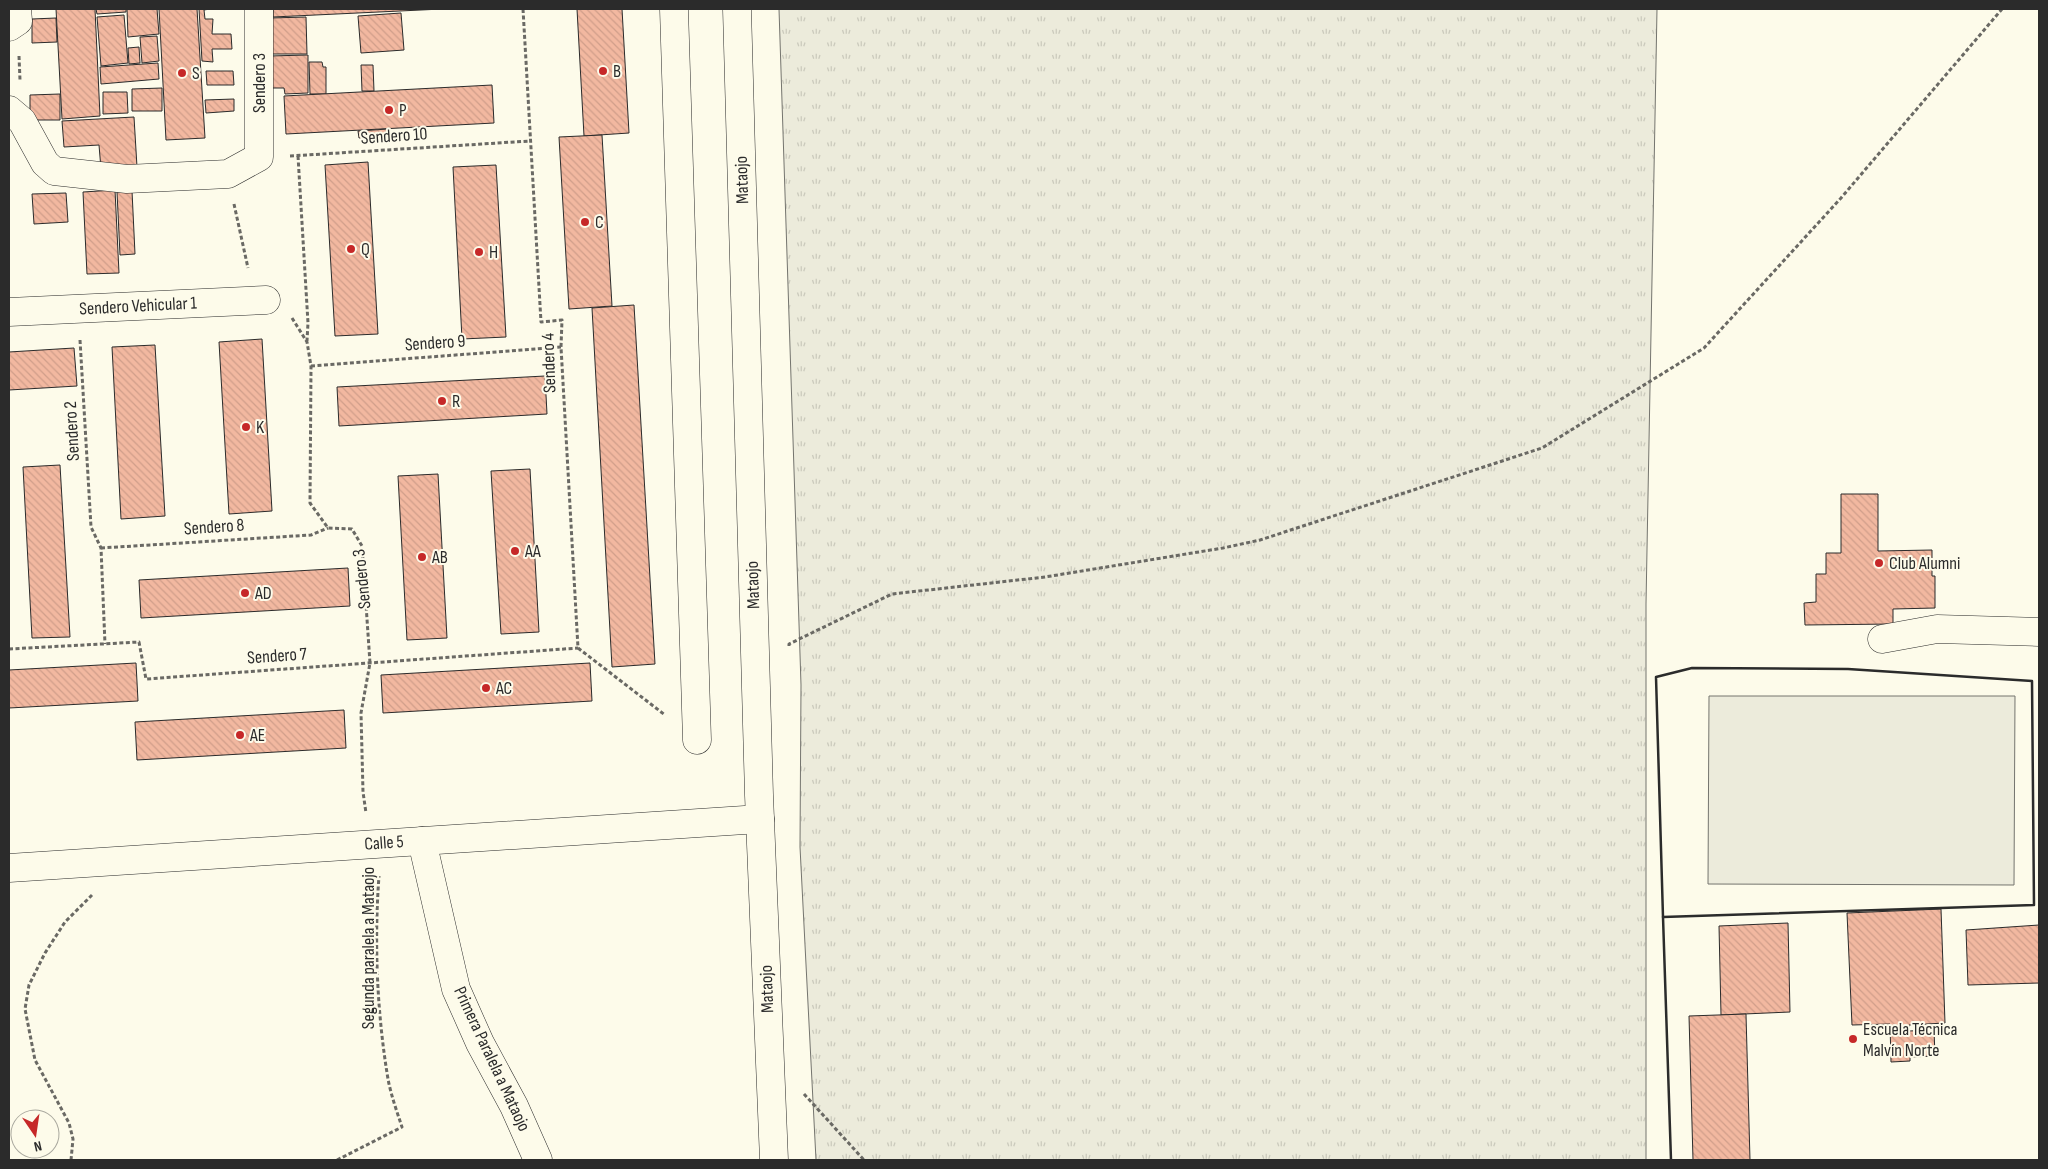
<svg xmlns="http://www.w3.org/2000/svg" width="2048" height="1169" viewBox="0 0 2048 1169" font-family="'Sofia Sans Condensed',sans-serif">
<defs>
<pattern id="grass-tufts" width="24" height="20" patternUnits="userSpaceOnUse" patternTransform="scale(1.25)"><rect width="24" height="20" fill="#ecebdb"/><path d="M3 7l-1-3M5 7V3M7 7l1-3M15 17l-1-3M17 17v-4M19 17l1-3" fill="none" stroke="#cbcabc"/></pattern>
<pattern id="building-back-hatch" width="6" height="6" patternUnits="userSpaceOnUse" patternTransform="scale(1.25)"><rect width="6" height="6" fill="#f2b8a0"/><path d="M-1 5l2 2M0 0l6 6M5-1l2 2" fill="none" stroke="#d09e8a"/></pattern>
</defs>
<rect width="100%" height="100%" fill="#fdfbea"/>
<polygon fill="url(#grass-tufts)" stroke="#74746e" points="779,9 1657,9 1646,604 1646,1160 816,1160 800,847 801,685"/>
<polygon fill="#ecebdb" stroke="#74746e" points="1709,696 2015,696 2014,885 1708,884"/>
<g fill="url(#building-back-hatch)" stroke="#2b2b2b">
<polygon points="56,9 95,9 100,116 62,119"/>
<polygon points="96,9 126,9 126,12 97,14"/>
<polygon points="127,9 157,9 159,34 128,37"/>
<polygon points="159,9 197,9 205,138 166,140"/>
<polygon points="199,9 210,9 204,10 205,19 213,19 212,34 231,34 232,49 212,49 213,62 202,61"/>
<polygon points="273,9 442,9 273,17"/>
<polygon points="577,9 622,9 629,133 584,136"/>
<polygon points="401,13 404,50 361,53 358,16"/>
<polygon points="124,15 128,63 101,66 97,17"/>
<polygon points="306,17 307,54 271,54 270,18"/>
<polygon points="56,18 57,42 32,43 32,19"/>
<polygon points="157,36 159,61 142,63 140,37"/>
<polygon points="139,47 140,63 129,64 128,48"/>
<polygon points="308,55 308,93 285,94 284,88 272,88 269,56"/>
<polygon points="309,62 322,62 323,67 326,67 326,94 310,94"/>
<polygon points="158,63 159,79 101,84 100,67"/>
<polygon points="361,65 373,65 374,91 362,91"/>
<polygon points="206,71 233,71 234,85 207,85"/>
<polygon points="492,85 494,123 286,134 284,96"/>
<polygon points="162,88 162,111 132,111 132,89"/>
<polygon points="103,92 127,92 128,113 103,114"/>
<polygon points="60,94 60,120 30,120 30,95"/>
<polygon points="234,99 234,111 206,113 205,100"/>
<polygon points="134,117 137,167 101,169 99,145 64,147 62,121"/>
<polygon points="388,129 388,136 359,138 358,131"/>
<polygon points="602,135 612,306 569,309 559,137"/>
<polygon points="368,162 378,334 335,336 325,165"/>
<polygon points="496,165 506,337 462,339 453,167"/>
<polygon points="115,190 119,273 87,274 83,192"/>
<polygon points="132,191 135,254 120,255 117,192"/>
<polygon points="66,193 68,222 34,224 32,194"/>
<polygon points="634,305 655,664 612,667 592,308"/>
<polygon points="262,339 272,511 229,514 219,342"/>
<polygon points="155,345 165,516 121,519 112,347"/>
<polygon points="74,348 77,386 9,390 9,352"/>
<polygon points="545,376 547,414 339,426 337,387"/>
<polygon points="60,465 70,637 32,638 23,467"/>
<polygon points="530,469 539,632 501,634 491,471"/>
<polygon points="438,474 447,638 407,640 398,476"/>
<polygon points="1841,494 1878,494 1878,551 1932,550 1932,576 1935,576 1935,608 1893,609 1893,624 1805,625 1804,603 1816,602 1816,574 1826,574 1826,553 1841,553"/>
<polygon points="348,568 350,606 141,618 139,580"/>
<polygon points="136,663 138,701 9,708 9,670"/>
<polygon points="590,663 592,701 383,713 381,675"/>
<polygon points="344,710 346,748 137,760 135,722"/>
<polygon points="1941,909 1945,1023 1909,1025 1909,1031 1934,1030 1935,1056 1910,1057 1910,1061 1891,1062 1890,1024 1852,1025 1847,913"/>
<polygon points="1788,923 1790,1012 1721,1015 1719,926"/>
<polygon points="2039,925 2039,983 1968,985 1966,930"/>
<polygon points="1746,1014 1750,1160 1693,1160 1689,1016"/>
</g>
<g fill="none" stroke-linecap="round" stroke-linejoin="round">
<g stroke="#2b2b2b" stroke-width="29">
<g id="minor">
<polyline points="674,9 697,740"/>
<polyline points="737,9 759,795 774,1160"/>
<polyline points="9,27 18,21 17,9"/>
<polyline points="9,110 22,121 45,163 54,171 127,179 228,174 259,157 259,9"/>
<polyline points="9,312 266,300"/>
<polyline points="1882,639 1937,629 2039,632"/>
<polyline points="422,841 456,989 480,1043 514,1106 538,1160"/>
<polyline points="9,868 760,819"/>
</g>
</g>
<g stroke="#6a6964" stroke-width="3" stroke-dasharray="4 2.5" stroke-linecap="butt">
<polyline points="523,9 541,322 562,320 561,347 578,648"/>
<polyline points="19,56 20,80"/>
<polyline points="290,156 530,141"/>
<polyline points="298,156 308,323 307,341"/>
<polyline points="234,204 248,268"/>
<polyline points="292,318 307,342 311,366 310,503 328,528 352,529 362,546 370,663 361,713 363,792 366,813"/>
<polyline points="80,340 91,527 101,548 105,644"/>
<polyline points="311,366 561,347"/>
<polyline points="101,548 311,535 328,528"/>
<polyline points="789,646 789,644 892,594 1045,577 1223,548 1260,540 1542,448 1704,348 1841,198 2002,9"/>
<polyline points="578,648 665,715"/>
<polyline points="9,649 139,642 146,679 578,648"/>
<polyline points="804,1094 864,1160"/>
<polyline points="71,1160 73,1139 69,1123 35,1060 25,1009 29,985 45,953 65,922 92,895"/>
<path d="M337,1160L402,1127C397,1112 391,1095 388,1079C377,1013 374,943 379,876"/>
</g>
<use href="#minor" stroke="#fdfbea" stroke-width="28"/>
<g stroke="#2b2b2b" stroke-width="2.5">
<polygon points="1692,668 1848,669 2032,681 2034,905 1663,917 1656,677"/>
<polyline points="1663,917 1671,1160"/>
</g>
</g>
<g fill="#c62828" stroke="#fdfbea" stroke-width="2">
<circle cx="603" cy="71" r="5"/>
<circle cx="182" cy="73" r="5"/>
<circle cx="389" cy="110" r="5"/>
<circle cx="585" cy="222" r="5"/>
<circle cx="351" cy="249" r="5"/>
<circle cx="479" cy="252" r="5"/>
<circle cx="442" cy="401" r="5"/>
<circle cx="246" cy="427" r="5"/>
<circle cx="515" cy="551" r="5"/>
<circle cx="422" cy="557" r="5"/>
<circle cx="1879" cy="563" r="5"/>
<circle cx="245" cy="593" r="5"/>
<circle cx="486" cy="688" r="5"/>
<circle cx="240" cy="735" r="5"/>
<circle cx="1853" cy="1039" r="5"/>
</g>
<g text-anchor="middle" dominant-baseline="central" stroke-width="4" stroke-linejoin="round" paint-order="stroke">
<g font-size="18" fill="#2b2b2b" stroke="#fdfbea" text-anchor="start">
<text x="613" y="71">B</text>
<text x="192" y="73">S</text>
<text x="399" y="110">P</text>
<text x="595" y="222">C</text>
<text x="361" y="249">Q</text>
<text x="489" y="252">H</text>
<text x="452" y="401">R</text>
<text x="256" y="427">K</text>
<text x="525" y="551">AA</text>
<text x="432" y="557">AB</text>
<text x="1889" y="563">Club Alumni</text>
<text x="255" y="593">AD</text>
<text x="496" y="688">AC</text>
<text x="250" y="735">AE</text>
<text x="1863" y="1029">Escuela Técnica<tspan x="1863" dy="21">Malvín Norte</tspan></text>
</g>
<g font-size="18" fill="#2b2b2b" stroke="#fdfbea">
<text transform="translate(259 83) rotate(-90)">Sendero 3</text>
<text transform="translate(394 136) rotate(-4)">Sendero 10</text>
<text transform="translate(742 180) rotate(-92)">Mataojo</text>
<text transform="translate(138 306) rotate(-3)">Sendero Vehicular 1</text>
<text transform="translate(435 343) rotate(-4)">Sendero 9</text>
<text transform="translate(549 363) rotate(-92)">Sendero 4</text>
<text transform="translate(72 431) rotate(-93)">Sendero 2</text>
<text transform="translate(214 527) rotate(-4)">Sendero 8</text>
<text transform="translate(362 579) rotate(-96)">Sendero 3</text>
<text transform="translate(753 585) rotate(-92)">Mataojo</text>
<text transform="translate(277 656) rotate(-4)">Sendero 7</text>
<text transform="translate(384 843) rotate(-4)">Calle 5</text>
<text transform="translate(368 948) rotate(-90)">Segunda paralela a Mataojo</text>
<text transform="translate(767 989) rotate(-92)">Mataojo</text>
<text transform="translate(492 1059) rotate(65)">Primera Paralela a Mataojo</text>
</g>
</g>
<rect width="2048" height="1169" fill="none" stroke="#2b2b2b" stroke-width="20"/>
<g transform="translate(35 1134) rotate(167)"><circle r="24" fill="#fdfbea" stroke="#a9a89e"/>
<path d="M0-4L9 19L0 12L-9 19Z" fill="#c62828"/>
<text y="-8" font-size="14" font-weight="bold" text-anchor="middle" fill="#2b2b2b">N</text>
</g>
</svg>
